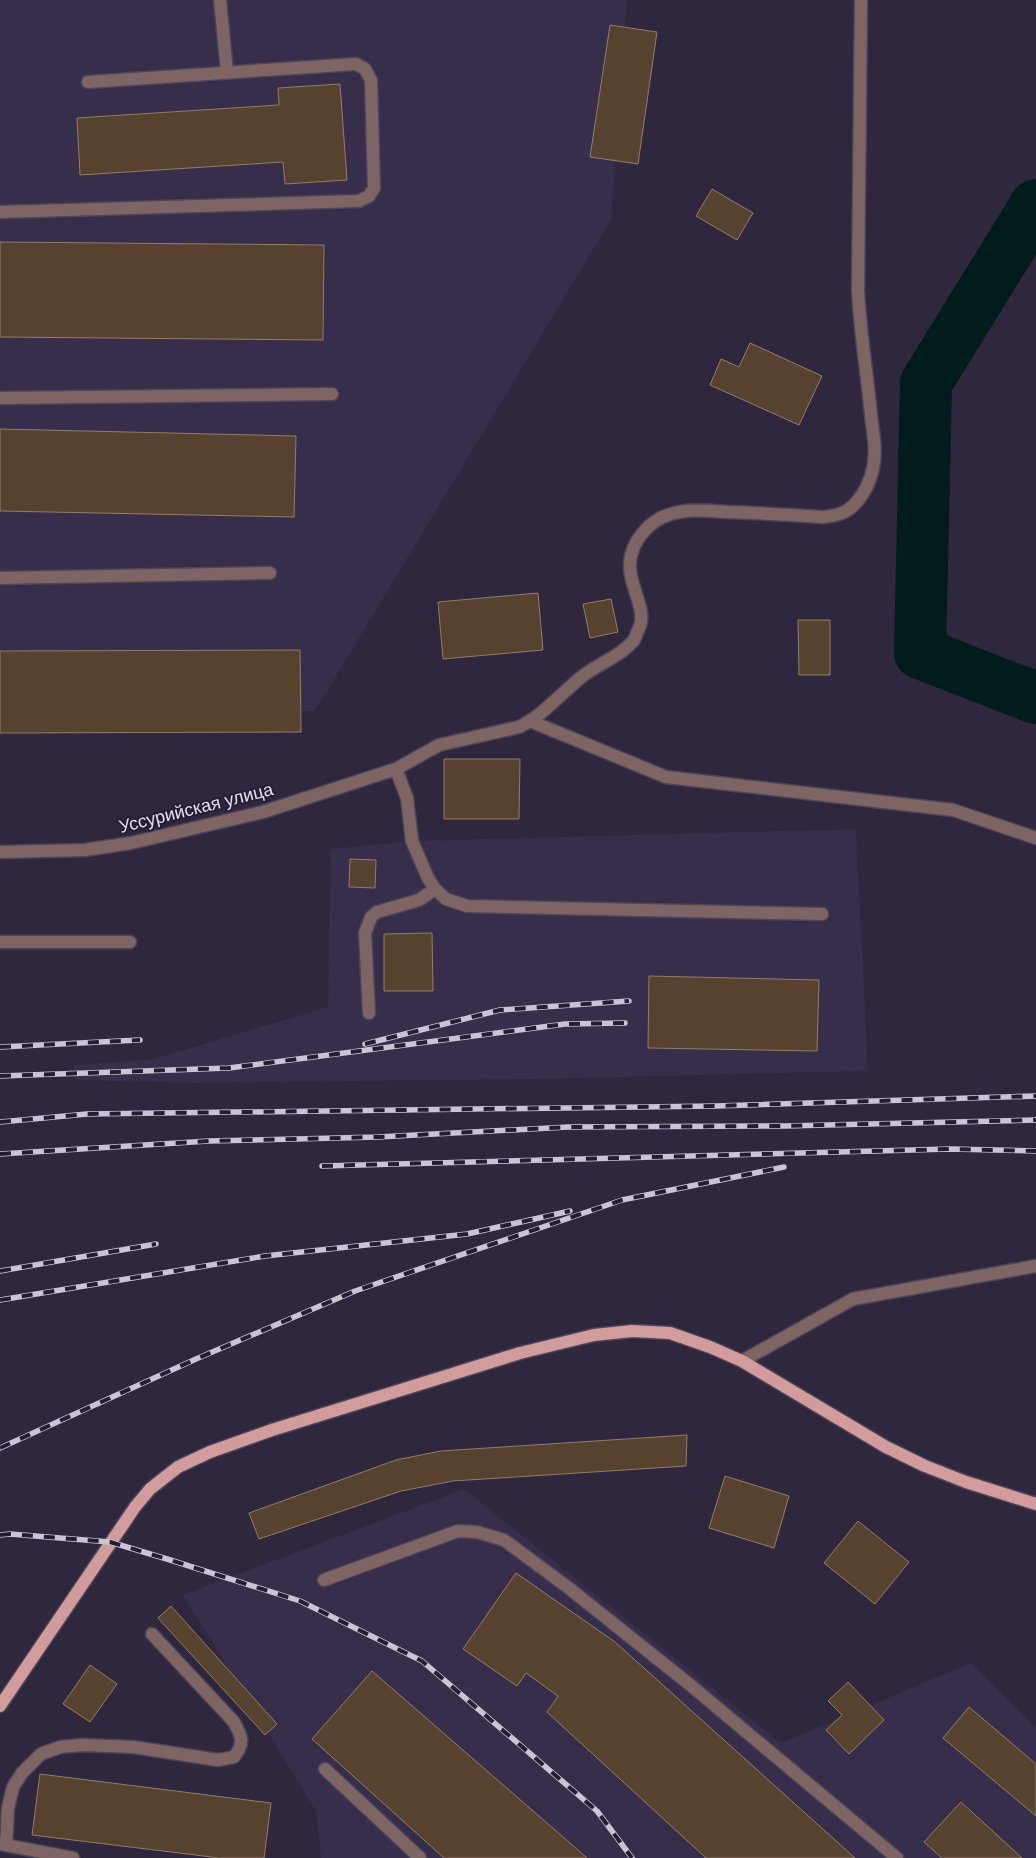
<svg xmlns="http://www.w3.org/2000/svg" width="1036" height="1858" viewBox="0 0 1036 1858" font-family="'Varela Round',sans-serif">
<rect width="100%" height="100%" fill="#2e273e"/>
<g fill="#372e4b">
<polygon points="0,0 627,0 611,220 315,711 0,719"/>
<polygon points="856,829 868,1071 539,1079 196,1083 75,1080 74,1065 154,1059 328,1007 331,849 412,841"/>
<polygon points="464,1489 781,1743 971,1663 1036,1728 1036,1858 321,1858 316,1811 183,1595"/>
</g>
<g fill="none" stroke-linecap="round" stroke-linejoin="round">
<polyline stroke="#021b1b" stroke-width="52" points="1036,205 926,383 920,653 1036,698"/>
</g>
<g fill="#57422f" stroke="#947d68">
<polygon points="610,25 657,32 638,164 590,157"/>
<polygon points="340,84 347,180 285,184 283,162 80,175 77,118 279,105 278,88"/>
<polygon points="712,189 753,213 737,240 696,216"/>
<polygon points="0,242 324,245 323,340 0,337"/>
<polygon points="750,343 822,376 799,425 710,385 721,359 739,367"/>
<polygon points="0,429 296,436 294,517 0,511"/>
<polygon points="538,593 543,650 443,659 438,602"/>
<polygon points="611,599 618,632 590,638 583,604"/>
<polygon points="798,620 830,620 830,675 799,675"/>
<polygon points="300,650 301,732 0,733 0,651"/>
<polygon points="444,759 520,759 519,819 444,819"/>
<polygon points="350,859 376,860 375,888 349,887"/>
<polygon points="432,933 433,991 384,991 384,934"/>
<polygon points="649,976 819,980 817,1051 648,1048"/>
<polygon points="687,1435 686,1466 453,1481 401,1491 259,1539 249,1513 396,1460 441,1451"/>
<polygon points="725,1476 789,1496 774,1548 709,1528"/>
<polygon points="858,1521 909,1562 875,1604 824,1563"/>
<polygon points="516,1573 615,1642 855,1858 706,1858 547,1712 558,1696 526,1673 517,1686 463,1649"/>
<polygon points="171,1606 277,1724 265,1735 158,1618"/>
<polygon points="90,1665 117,1684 90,1722 63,1704"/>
<polygon points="372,1671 586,1857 587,1858 444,1858 312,1739"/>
<polygon points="848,1682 884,1720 849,1754 826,1730 842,1715 828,1701"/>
<polygon points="969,1707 1036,1764 1036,1816 943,1738"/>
<polygon points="40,1774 271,1803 264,1858 220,1858 32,1835"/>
<polygon points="961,1802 1022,1858 942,1858 924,1842"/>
</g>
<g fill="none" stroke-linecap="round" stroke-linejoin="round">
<g stroke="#4b445a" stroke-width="15">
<g id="minor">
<polyline points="220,0 227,72"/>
<polyline points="0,212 359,201 369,196 374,188 371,80 365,69 356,64 88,82"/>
<polyline points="0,398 332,394"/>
<polyline points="0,578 270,573"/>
<polyline points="530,721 666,777 953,810 1036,838"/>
<polyline points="396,769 407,798 412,841 428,878 435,889 446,899 467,906 822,914"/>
<path d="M0,852L85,850L131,843L263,812L396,769L439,745L519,727C544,715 562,692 584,675C600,663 621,656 634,640C636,636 638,630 640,626C647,604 623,580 632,552C637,536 652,520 668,515C688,508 708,511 728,512C760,513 792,515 823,517C829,516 836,516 842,513C858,507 870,484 873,468C877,451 873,432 871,415C867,373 860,332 858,290L861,0"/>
<polyline points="0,942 130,942"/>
<polyline points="369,1013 365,933 371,917 377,912 419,900 435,889"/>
<polyline points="742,1361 853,1299 1036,1266"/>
<polyline points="324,1580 458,1531 477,1532 504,1540 570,1589 689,1684 897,1858"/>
<polyline points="325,1769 420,1858"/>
<polyline points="0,1844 73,1858"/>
<path d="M6,1845L8,1808L13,1787L22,1773L41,1754L60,1747L82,1745L133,1747L218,1760L234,1757C245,1743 242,1737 234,1722L152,1634"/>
</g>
</g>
<g stroke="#4b445a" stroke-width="15">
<polyline id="major" points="0,1706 135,1507 150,1489 178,1467 210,1452 272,1430 520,1353 594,1335 632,1331 670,1333 710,1347 742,1361 886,1447 925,1466 966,1482 1036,1504"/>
</g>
<use href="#minor" stroke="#7f6464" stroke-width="12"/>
<use href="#major" stroke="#d29b9c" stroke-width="12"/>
<g stroke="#cac5d6" stroke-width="5.5">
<g id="rail">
<polyline points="365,1044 500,1010 629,1001"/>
<polyline points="0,1047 140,1040"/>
<polyline points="0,1076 229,1068 565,1024 625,1023"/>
<polyline points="0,1122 87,1114 716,1106 1036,1096"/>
<polyline points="0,1154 209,1141 378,1137 568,1127 785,1126 1036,1120"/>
<polyline points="322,1166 950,1149 1036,1151"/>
<polyline points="0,1271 156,1244"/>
<polyline points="0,1300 265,1256 467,1234 570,1211"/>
<polyline points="0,1448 196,1359 355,1291 622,1200 784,1167"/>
<polyline points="0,1535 10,1534 110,1542 167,1559 300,1601 422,1661 597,1811 632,1858"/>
</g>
</g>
<use href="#rail" stroke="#251d34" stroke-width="4" stroke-dasharray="11" stroke-linecap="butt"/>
</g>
<g text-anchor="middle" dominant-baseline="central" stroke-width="4" stroke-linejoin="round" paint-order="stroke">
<g font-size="18" fill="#e4dfef" stroke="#251d34">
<text transform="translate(196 808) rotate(-14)">Уссурийская улица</text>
</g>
</g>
</svg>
